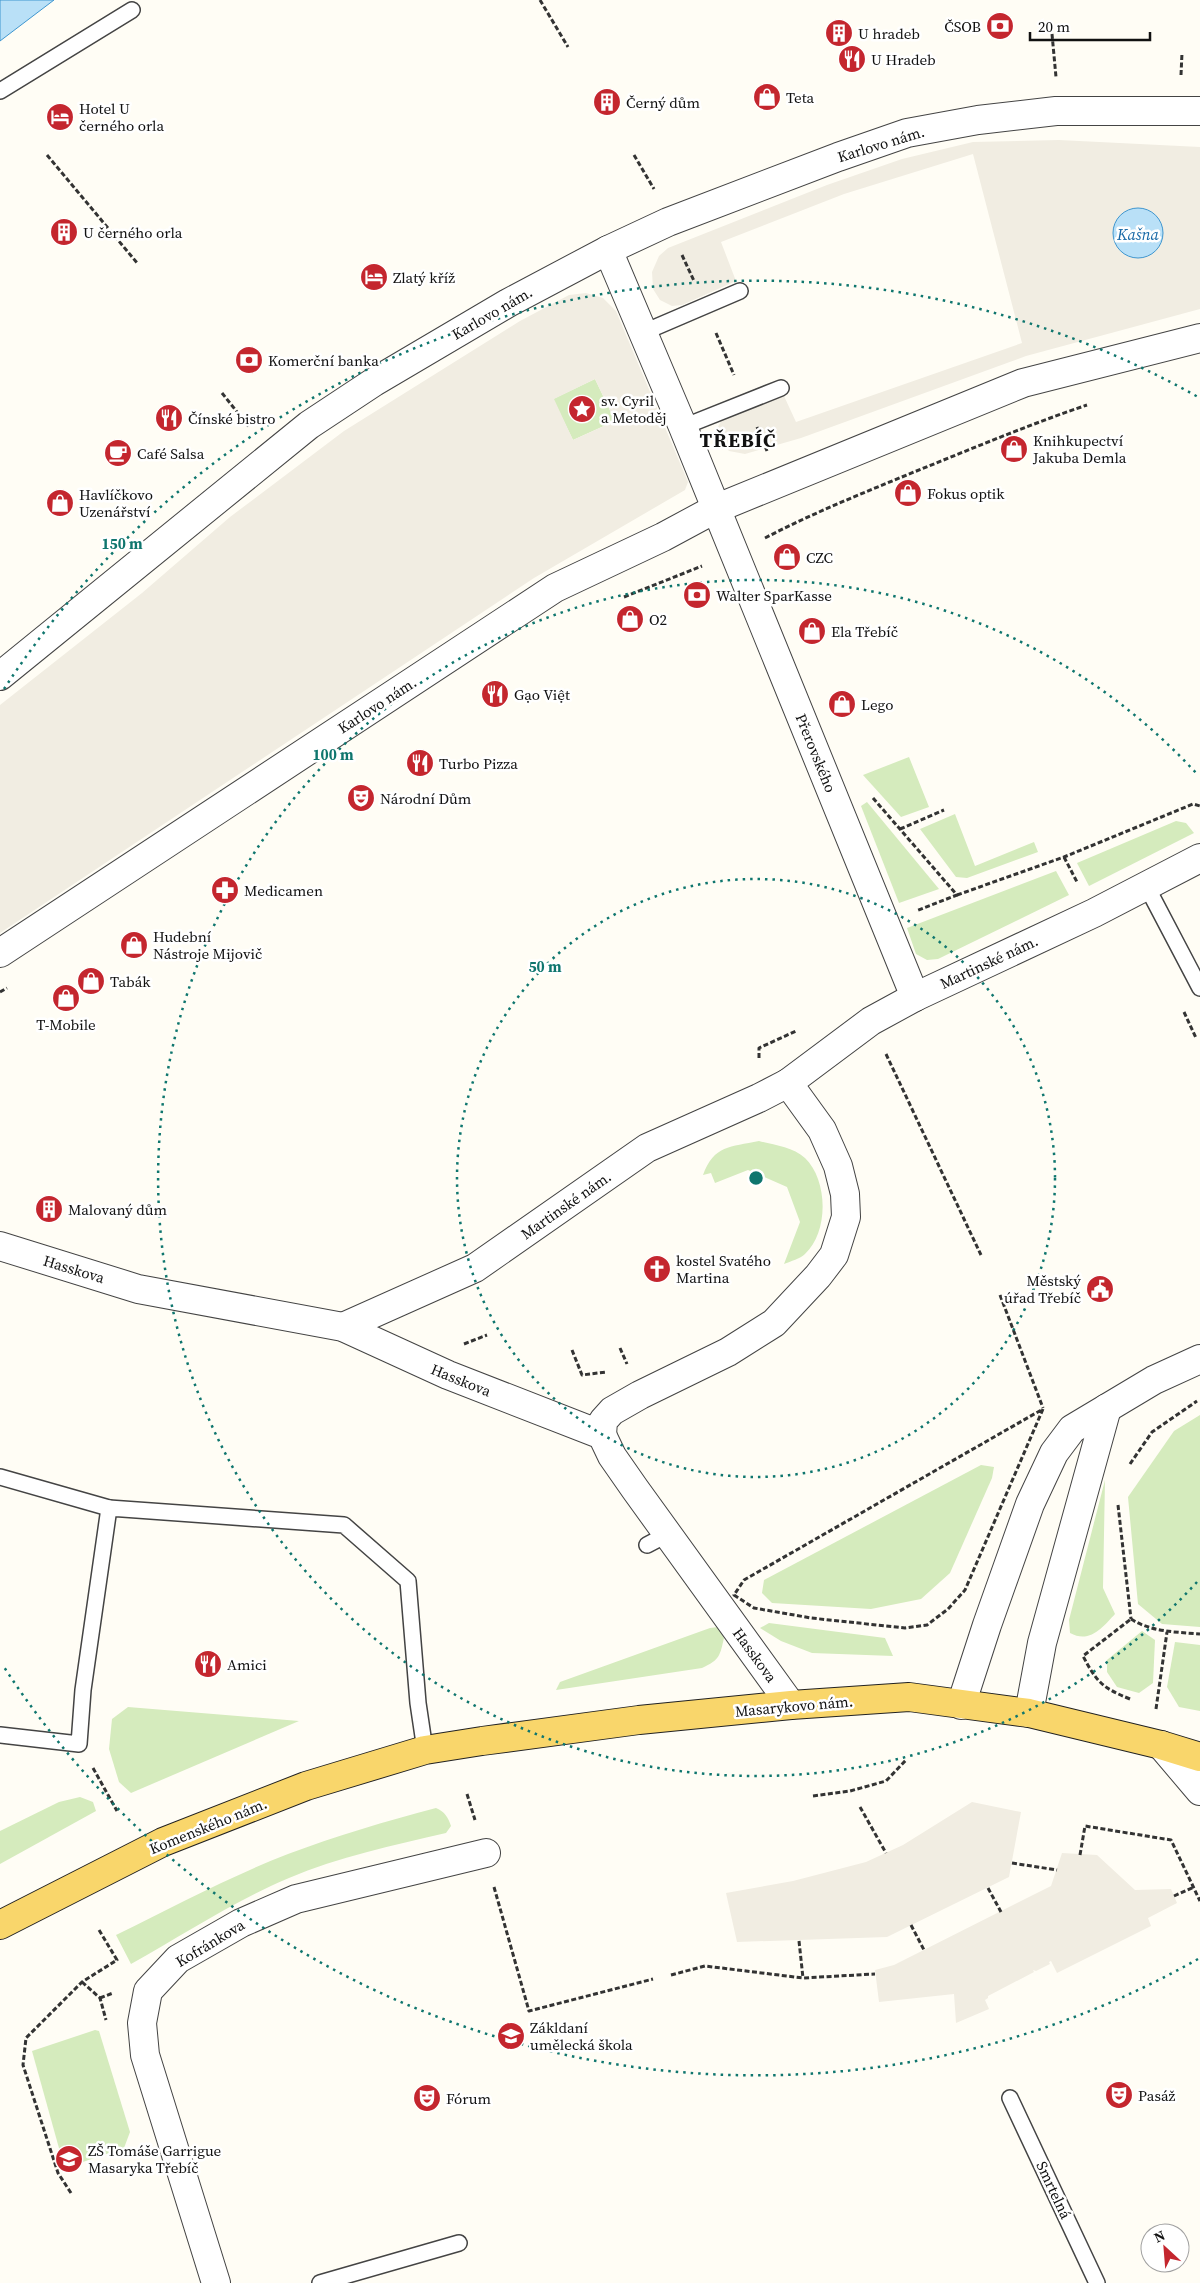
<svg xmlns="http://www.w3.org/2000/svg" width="1200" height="2283" viewBox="0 0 1200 2283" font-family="'Source Serif 4',serif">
<rect width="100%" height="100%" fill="#fffdf5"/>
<g fill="#d5ebbd">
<polygon points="595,379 615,421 573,440 553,399"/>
<polygon points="909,757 929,807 901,817 863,775"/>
<polygon points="867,802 939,889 899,903 861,806"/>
<polygon points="955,814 975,866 1034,842 1038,852 967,878 956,877 920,829"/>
<polygon points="1176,821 1186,823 1194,833 1089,886 1077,863"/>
<polygon points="1056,871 1069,895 938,959 927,960 916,954 907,928"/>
<path d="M759,1141C774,1145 793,1147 805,1158C828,1180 829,1232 805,1254C800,1259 791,1261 784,1264L800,1222L787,1187L748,1170L715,1183L711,1173L703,1175C714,1145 730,1147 759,1141Z"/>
<polygon points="1200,1415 1200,1627 1162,1624 1138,1604 1128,1497 1174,1431"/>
<polygon points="981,1465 994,1467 992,1478 950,1573 921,1599 871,1609 772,1603 762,1593 764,1580"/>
<path d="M1105,1480L1103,1588L1115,1614C1103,1627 1090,1644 1070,1633L1069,1620Z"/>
<polygon points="769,1623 885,1638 893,1656 812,1653 781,1641 760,1628"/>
<path d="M718,1627L724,1638C720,1655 720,1660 702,1668L556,1690L560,1682L710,1628Z"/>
<polygon points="1142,1631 1155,1640 1153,1683 1139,1693 1117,1687 1107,1672 1107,1660"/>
<polygon points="1175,1642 1200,1645 1200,1711 1179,1707 1167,1687"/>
<polygon points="128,1707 299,1721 131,1793 119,1782 109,1749 112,1719"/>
<polygon points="80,1797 93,1802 96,1811 0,1864 0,1831 59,1802"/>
<path d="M436,1808C445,1812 448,1817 451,1826L446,1833C394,1845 338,1857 289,1878C234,1901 183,1935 131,1964L116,1935C173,1907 229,1877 288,1854C336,1836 386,1821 436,1808Z"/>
<polygon points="95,2030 99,2031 130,2132 124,2148 71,2166 62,2159 32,2051"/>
</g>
<g fill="#f1ede2" fill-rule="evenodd">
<polygon points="1059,140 1200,147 1200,309 1026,356 801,438 745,454 729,451 717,437 718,427 722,419 784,396 796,422 1022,343 973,154 844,194 721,242 736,281 682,305 672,306 660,300 653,289 652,272 659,256 668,248 827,185 902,159 973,142"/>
<path d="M586,293L603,298L616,311L688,482L685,490L534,578L0,933V705L142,593L230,517L344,431L520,321L569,295ZM595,379L615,421L573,440L554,399Z"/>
<polygon points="972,1802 1021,1812 1009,1877 887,1937 737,1942 726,1893 793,1881 866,1862 903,1845"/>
<polygon points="1062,1853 1097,1855 1135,1890 1171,1889 1177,1903 1148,1918 1151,1926 1057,1973 1051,1961 1049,1962 1050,1964 1036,1971 1033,1970 1034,1972 988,1996 988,1998 985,2000 989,2009 956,2023 954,1994 879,2002 875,1970 894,1965 1051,1886"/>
</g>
<g fill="#b9e0f7" stroke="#3f96cf">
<polygon points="0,0 54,0 0,41"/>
<circle cx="1138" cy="233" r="25"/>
</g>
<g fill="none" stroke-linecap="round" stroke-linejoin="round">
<g stroke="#444" stroke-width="18">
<g id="service">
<polyline points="0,91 132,10"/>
<polyline points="642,333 740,291"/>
<polyline points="683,427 781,388"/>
<polyline points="1147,887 1200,988"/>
<polyline points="0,1477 109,1508"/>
<polyline points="647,1545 668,1534"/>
<polyline points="0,1735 79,1744 83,1690 109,1508 344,1525 408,1581 418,1703 425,1750"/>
<polyline points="1010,2098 1097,2283"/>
<polyline points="320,2283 459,2243"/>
</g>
</g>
<g stroke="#444" stroke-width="30">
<g id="minor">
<polyline points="608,250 683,427 915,997"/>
<polyline points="0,953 555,588 663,537 715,509 1023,383 1200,338"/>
<polyline points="0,1246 138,1289 343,1327 448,1375 602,1435 612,1456 635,1489 791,1705"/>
<polyline points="343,1327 475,1268 647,1148 759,1098 788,1083"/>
<polyline points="602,1435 603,1421 612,1411 640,1395 728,1352 774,1323 818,1276 834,1255 846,1217 845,1194 838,1166 822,1130 788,1083 871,1021 915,997 1094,913 1200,858"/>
<polyline points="1161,1745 1200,1791"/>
<polyline points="216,2283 145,2055 142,2023 148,1991 178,1959 241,1923 296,1899 486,1853"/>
</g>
</g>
<g stroke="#444" stroke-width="30">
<g id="tertiary">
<polyline points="0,676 309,425 374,382 508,303 608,250 668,222 838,157 907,133 978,120 1056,111 1200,111"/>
<polyline points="961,1705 987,1625 1030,1504 1054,1453 1072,1429 1154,1380 1200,1359"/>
<polyline points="1029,1713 1042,1643 1107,1408"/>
</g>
</g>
<g stroke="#222" stroke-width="30">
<polyline id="primary" points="0,1925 163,1842 306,1786 425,1750 482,1741 639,1720 791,1705 909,1697 1029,1713 1161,1745 1200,1757"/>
</g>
<g stroke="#333" stroke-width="3" stroke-dasharray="5 2.5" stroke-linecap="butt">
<polyline points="540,0 568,47"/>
<polyline points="1052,34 1056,77"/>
<polyline points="1181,75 1182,53"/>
<polyline points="47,155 138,264"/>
<polyline points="634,155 654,189"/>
<polyline points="682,255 694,281"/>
<polyline points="716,333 734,375"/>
<polyline points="222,393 249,427"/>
<polyline points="757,427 767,451"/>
<path d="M765,538C813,513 863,493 914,472C971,449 1028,425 1087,405"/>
<polyline points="624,597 702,566"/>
<polyline points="873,798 957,895 916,911"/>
<polyline points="900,829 944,810"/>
<polyline points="1064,857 1077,882"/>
<polyline points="957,895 1064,857 1193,804 1200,806"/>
<polyline points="0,992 7,988"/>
<polyline points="1184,1012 1196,1038"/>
<polyline points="886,1054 981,1255"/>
<polyline points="759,1058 759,1048 796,1031"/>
<polyline points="1000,1295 1043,1408"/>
<polyline points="464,1344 487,1335"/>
<polyline points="620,1348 627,1364"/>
<polyline points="572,1350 582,1375 606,1372"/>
<polygon points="1043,1409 965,1590 948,1609 927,1625 905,1628 811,1618 754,1608 734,1595 744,1580"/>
<polyline points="1130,1464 1152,1432 1197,1401"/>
<polyline points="1118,1505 1131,1619"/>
<path d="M1131,1619C1151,1632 1176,1632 1200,1634"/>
<path d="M1130,1699C1103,1688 1097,1683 1083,1656L1131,1619"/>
<polyline points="1156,1709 1167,1632"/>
<polyline points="93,1768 117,1811"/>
<polyline points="467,1794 475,1820"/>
<polyline points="813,1796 850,1791 886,1781 906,1760"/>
<polyline points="860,1807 886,1853"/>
<polyline points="1080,1855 1085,1826 1171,1840 1200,1901"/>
<polyline points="1012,1863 1057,1870"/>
<polyline points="494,1887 529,2011 653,1979"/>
<polyline points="988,1888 1001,1912"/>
<polyline points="1174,1896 1194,1887"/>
<polyline points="911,1925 924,1950"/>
<polyline points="799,1941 803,1978"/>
<polyline points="671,1975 705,1966 803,1978 875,1974"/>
<polyline points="82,1982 100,1998 106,2020"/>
<polyline points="100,1998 113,1993"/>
<polyline points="71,2193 58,2173 23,2065 26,2038 82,1982 117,1960 99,1930"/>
</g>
<use href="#service" stroke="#fff" stroke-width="15"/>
<use href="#minor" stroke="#fff" stroke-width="28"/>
<use href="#tertiary" stroke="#fff" stroke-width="28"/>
<use href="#primary" stroke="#f9d66b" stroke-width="28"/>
</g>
<g fill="none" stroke="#0f766e" stroke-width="2.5" stroke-dasharray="2.5 5">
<circle cx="756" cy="1178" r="299"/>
<path d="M1197 1582A598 598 0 1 1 1197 774"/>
<path d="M1198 1959A897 897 0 0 1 4 1667M4 689A897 897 0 0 1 1198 397"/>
</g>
<defs>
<g id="bank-disc" transform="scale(1.4375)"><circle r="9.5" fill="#c4262e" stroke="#fff"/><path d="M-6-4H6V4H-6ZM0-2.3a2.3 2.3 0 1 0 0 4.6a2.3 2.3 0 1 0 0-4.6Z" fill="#fff"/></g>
<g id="building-disc" transform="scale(1.4375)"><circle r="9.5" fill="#c4262e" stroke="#fff"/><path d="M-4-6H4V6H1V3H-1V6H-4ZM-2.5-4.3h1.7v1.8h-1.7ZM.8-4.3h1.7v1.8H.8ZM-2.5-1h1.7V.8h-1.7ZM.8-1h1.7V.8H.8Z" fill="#fff"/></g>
<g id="restaurant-disc" transform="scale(1.4375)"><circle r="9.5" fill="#c4262e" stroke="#fff"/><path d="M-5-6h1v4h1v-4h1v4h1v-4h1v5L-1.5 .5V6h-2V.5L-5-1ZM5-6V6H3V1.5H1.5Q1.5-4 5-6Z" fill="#fff"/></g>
<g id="shop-disc" transform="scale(1.4375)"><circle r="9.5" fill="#c4262e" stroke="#fff"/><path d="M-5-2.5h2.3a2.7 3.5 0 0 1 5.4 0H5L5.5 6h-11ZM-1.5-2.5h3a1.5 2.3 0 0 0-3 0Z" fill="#fff"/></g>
<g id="hotel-disc" transform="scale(1.4375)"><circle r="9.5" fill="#c4262e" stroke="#fff"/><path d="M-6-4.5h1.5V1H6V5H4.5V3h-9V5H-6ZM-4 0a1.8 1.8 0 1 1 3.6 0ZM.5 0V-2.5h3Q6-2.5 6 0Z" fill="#fff"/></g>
<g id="sight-disc" transform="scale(1.4375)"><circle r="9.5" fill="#c4262e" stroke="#fff"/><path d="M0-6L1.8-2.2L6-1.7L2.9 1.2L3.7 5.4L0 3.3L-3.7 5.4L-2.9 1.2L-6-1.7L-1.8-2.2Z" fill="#fff"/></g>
<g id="cafe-disc" transform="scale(1.4375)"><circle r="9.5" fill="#c4262e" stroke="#fff"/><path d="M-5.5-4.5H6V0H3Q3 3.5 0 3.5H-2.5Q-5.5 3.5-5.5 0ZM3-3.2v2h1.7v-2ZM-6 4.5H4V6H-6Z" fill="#fff"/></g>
<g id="theatre-disc" transform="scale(1.4375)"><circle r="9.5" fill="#c4262e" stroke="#fff"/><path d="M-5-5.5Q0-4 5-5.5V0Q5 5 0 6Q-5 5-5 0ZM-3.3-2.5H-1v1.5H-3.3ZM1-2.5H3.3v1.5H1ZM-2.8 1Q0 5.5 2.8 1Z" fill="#fff"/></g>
<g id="pharmacy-disc" transform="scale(1.4375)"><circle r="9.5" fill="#c4262e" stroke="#fff"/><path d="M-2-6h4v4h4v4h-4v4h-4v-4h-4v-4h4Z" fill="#fff"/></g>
<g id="church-disc" transform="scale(1.4375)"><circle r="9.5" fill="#c4262e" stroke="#fff"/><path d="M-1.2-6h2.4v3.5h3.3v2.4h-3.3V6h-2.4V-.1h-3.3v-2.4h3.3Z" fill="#fff"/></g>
<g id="civic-disc" transform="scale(1.4375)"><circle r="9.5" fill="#c4262e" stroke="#fff"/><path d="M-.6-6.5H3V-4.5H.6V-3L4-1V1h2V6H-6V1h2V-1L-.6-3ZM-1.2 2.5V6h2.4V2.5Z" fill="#fff"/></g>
<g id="school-disc" transform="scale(1.4375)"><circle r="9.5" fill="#c4262e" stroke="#fff"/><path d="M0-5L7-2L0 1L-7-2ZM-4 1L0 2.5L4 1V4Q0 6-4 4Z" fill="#fff"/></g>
</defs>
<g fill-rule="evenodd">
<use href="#bank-disc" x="1000" y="26"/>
<use href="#building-disc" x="839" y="33"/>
<use href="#restaurant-disc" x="852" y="59"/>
<use href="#shop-disc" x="767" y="97"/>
<use href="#building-disc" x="607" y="102"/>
<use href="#hotel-disc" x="60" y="117"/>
<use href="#building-disc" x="64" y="232"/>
<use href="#hotel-disc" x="374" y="277"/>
<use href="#bank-disc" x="249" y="360"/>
<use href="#sight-disc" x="582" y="409"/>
<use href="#restaurant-disc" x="169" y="418"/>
<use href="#shop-disc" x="1014" y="449"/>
<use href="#cafe-disc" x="118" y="453"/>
<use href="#shop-disc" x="908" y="493"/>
<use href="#shop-disc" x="60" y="503"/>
<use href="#shop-disc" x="787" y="557"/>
<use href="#bank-disc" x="697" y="595"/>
<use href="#shop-disc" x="630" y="619"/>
<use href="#shop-disc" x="812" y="631"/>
<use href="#restaurant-disc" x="495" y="694"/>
<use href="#shop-disc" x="842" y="704"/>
<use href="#restaurant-disc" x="420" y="763"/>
<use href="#theatre-disc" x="361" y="798"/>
<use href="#pharmacy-disc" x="225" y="890"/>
<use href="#shop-disc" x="134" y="945"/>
<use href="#shop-disc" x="91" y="981"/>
<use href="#shop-disc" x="66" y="998"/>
<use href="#building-disc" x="49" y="1209"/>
<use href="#church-disc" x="657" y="1269"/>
<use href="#civic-disc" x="1100" y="1289"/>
<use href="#restaurant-disc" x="208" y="1664"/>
<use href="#school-disc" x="511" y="2036"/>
<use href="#theatre-disc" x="1119" y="2095"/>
<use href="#theatre-disc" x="427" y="2098"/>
<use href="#school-disc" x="69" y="2159"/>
</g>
<g text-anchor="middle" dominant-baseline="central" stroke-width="5" stroke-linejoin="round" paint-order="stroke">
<g font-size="15" fill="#111" stroke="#fff" text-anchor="start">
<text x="981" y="26" text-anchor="end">ČSOB</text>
<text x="858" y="33">U hradeb</text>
<text x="871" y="59">U Hradeb</text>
<text x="786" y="97">Teta</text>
<text x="626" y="102">Černý dům</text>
<text x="79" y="108">Hotel U<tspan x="79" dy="17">černého orla</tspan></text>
<text x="83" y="232">U černého orla</text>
<text x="393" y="277">Zlatý kříž</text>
<text x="268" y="360">Komerční banka</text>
<text x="601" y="400">sv. Cyril<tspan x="601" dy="17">a Metoděj</tspan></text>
<text x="188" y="418">Čínské bistro</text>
<text x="1033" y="440">Knihkupectví<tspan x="1033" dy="17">Jakuba Demla</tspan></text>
<text x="137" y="453">Café Salsa</text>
<text x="927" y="493">Fokus optik</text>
<text x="79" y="494">Havlíčkovo<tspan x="79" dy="17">Uzenářství</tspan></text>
<text x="806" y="557">CZC</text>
<text x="716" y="595">Walter SparKasse</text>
<text x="649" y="619">O2</text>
<text x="831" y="631">Ela Třebíč</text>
<text x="514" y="694">Gạo Việt</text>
<text x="861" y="704">Lego</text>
<text x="439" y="763">Turbo Pizza</text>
<text x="380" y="798">Národní Dům</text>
<text x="244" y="890">Medicamen</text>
<text x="153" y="936">Hudební<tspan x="153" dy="17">Nástroje Mijovič</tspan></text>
<text x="110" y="981">Tabák</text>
<text x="66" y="1024" text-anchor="middle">T-Mobile</text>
<text x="68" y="1209">Malovaný dům</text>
<text x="676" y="1260">kostel Svatého<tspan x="676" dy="17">Martina</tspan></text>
<text x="1081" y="1280" text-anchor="end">Městský<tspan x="1081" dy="17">úřad Třebíč</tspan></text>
<text x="227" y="1664">Amici</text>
<text x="530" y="2027">Zákldaní<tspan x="530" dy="17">umělecká škola</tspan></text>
<text x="1138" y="2095">Pasáž</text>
<text x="446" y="2098">Fórum</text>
<text x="88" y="2150">ZŠ Tomáše Garrigue<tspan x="88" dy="17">Masaryka Třebíč</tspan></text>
</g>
<g font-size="15" fill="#111" stroke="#fff">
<text transform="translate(881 144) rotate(-17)">Karlovo nám.</text>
<text transform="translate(492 313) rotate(-30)">Karlovo nám.</text>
<text transform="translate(377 705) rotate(-33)">Karlovo nám.</text>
<text transform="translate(816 753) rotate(68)">Přerovského</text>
<text transform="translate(989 962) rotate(-25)">Martinské nám.</text>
<text transform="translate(566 1205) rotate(-35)">Martinské nám.</text>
<text transform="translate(74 1269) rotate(17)">Hasskova</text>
<text transform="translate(461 1380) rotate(22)">Hasskova</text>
<text transform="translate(755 1655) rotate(54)">Hasskova</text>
<text transform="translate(794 1706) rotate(-5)">Masarykovo nám.</text>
<text transform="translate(208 1826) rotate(-22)">Komenského nám.</text>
<text transform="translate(210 1943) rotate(-31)">Kofránkova</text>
<text transform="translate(1054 2190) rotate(65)">Smrtelná</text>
</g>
<g font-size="16" font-style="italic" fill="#1768a6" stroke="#fff">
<text x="1138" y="234">Kašna</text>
</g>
<g font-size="20" font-weight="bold" letter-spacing="1" fill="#111" stroke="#fff">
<text x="738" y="440">TŘEBÍČ</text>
</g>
</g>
<circle cx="756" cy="1178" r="8" fill="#0f766e" stroke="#fff" stroke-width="2.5"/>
<g font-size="15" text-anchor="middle" font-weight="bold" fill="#0f766e" stroke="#fff" stroke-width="5" stroke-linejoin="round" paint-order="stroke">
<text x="122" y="549">150 m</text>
<text x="333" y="760">100 m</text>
<text x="545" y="972">50 m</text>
</g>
<g transform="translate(1165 2248) rotate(334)"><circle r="24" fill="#ffffff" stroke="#a0a0a0"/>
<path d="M0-4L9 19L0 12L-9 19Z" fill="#c4262e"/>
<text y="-8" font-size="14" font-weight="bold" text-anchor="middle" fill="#111111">N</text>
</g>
<path d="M1030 32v8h120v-8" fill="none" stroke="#111111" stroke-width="2.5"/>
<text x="1038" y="32" font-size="15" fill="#111111" stroke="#ffffff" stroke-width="4" paint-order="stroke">20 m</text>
</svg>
